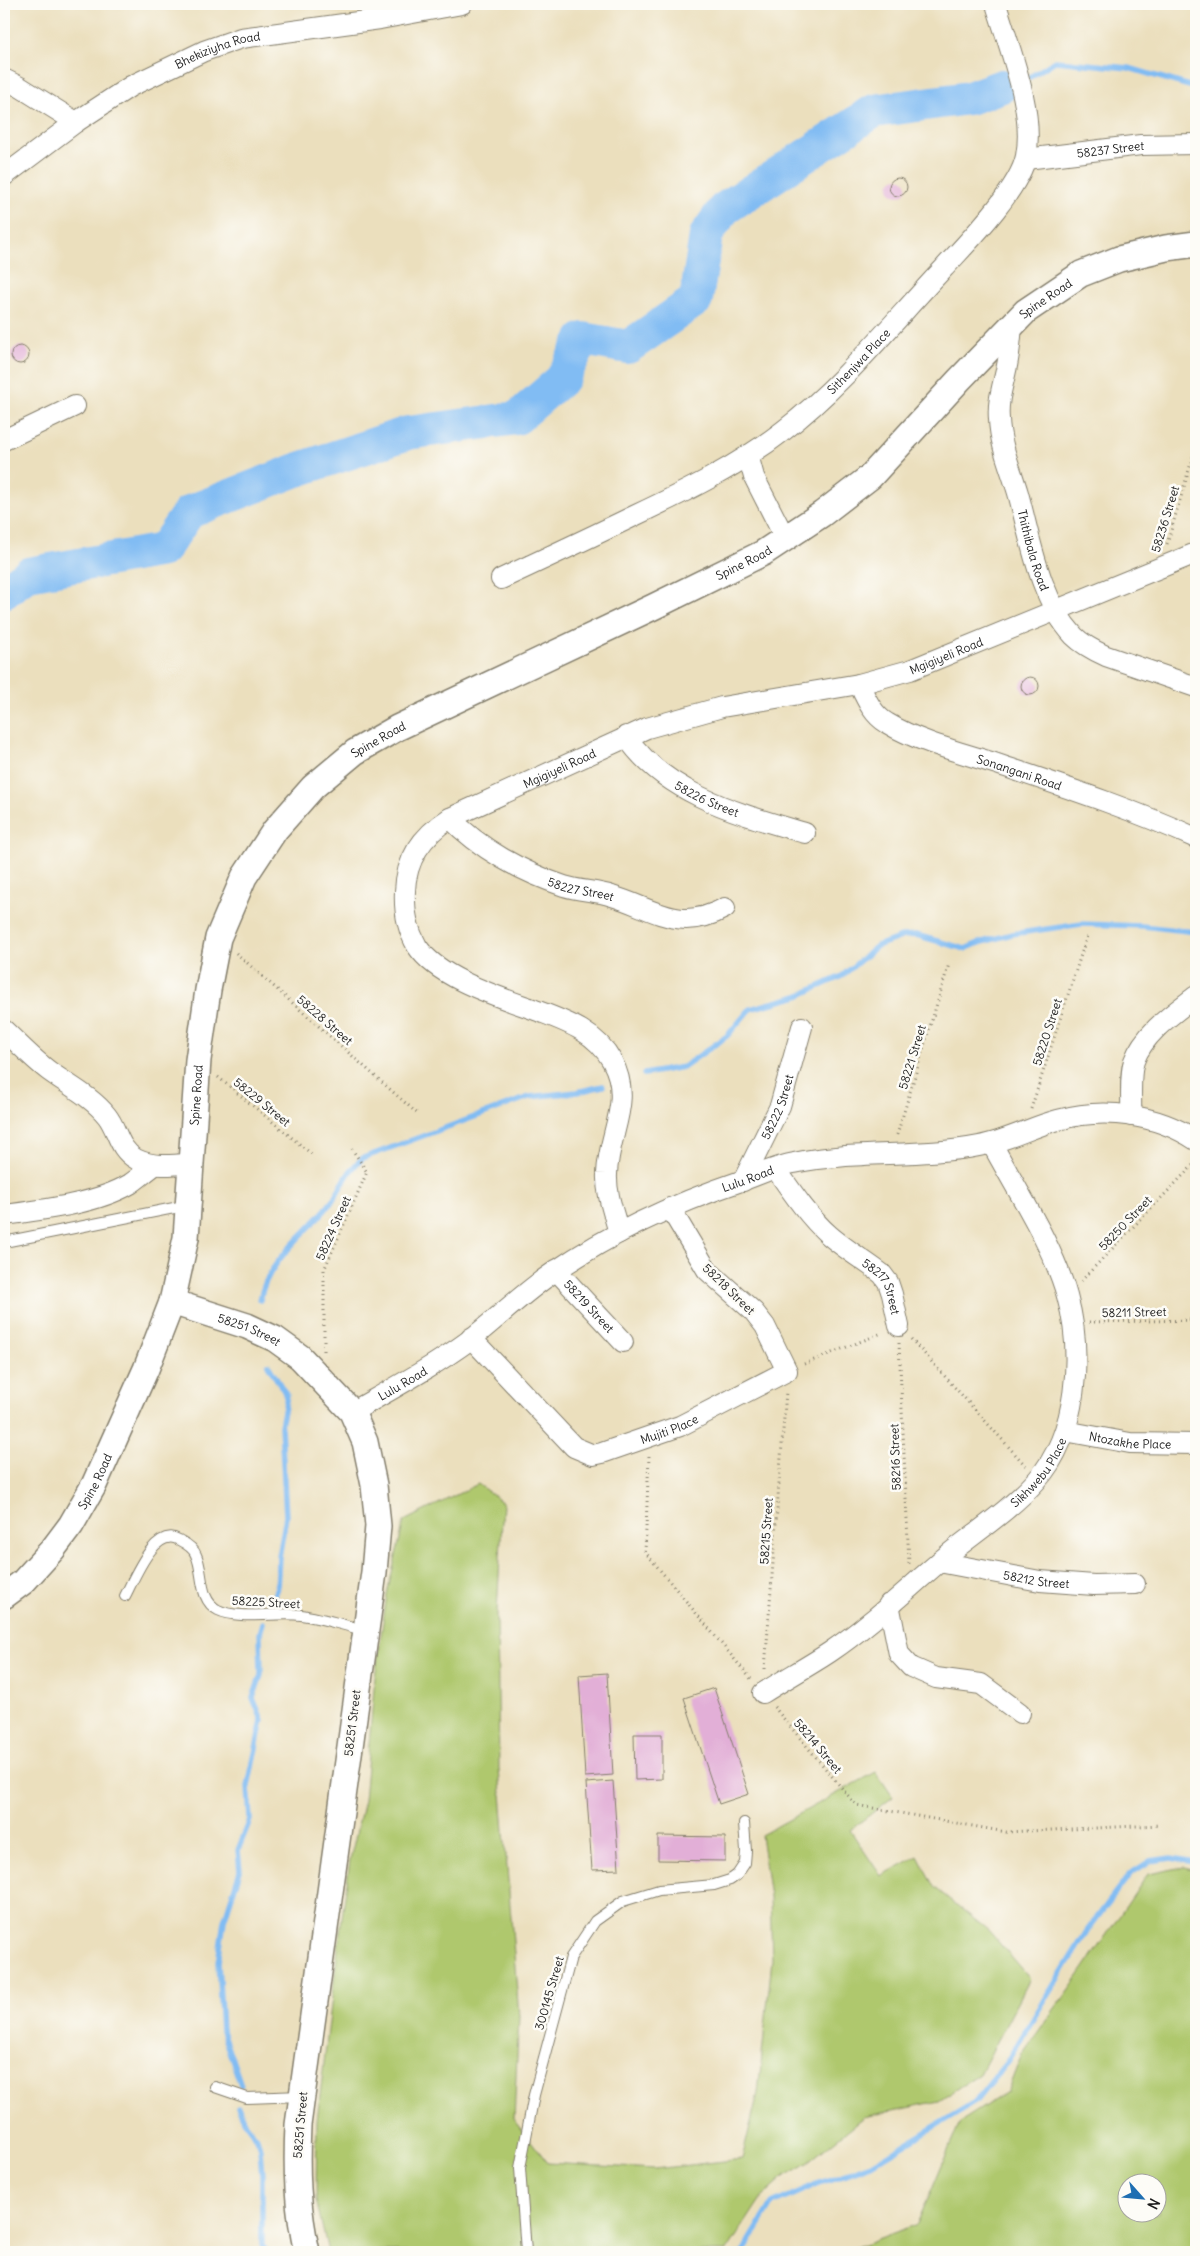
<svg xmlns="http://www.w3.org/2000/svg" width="1200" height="2256" viewBox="0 0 1200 2256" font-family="Delius,sans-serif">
<rect width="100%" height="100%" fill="#fdfcf7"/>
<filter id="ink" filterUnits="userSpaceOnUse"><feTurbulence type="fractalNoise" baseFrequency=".02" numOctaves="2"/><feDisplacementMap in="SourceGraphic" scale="10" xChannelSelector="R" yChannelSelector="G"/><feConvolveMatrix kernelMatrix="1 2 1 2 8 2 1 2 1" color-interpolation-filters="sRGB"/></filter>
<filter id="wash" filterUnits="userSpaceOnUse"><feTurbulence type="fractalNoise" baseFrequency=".0096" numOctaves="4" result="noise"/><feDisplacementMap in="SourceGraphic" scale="20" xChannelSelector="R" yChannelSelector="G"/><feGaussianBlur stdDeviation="1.12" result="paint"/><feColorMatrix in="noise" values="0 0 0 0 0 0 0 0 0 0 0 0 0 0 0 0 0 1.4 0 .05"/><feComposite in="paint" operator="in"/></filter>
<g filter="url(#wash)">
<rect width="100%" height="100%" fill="#ebdfbd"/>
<g fill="#afc86d" stroke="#667244" fill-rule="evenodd">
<polygon points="478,1484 503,1503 497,1612 499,1769 519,2016 514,2119 548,2163 654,2169 742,2159 758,2093 772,1959 770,1897 761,1835 876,1772 893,1797 850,1830 881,1876 918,1856 934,1887 989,1931 1030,1979 980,2074 939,2101 864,2117 807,2163 785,2176 762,2197 726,2252 328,2252 316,2200 317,2120 340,1932 350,1860 364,1800 375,1677 387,1594 404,1521"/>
<path d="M1184,1867L1196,1870V2252H843L917,2224L960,2122L1007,2092L1022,2054L1079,1975L1148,1874ZM1128,2184H1158V2214H1128Z"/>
</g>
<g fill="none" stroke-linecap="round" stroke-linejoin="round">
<g stroke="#81bcf3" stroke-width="5.5">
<polyline points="1030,77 1055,61 1129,68 1196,88"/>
<polyline points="644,1074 683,1067 727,1036 750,1009 798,996 842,976 877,946 904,936 916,935 965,949 979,943 1012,934 1082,924 1142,926 1196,932"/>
<path d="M260,1300C267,1260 306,1235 330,1204C342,1188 347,1170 363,1158L529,1097L577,1092L603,1086"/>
<polyline points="268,1365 287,1396 281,1426 286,1516 279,1557 277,1588 271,1602"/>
<polyline points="241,2085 222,2031 218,1962 224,1921 240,1871 238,1850 250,1820 248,1786 262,1720 253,1698 261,1675 260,1633 263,1623"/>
<polyline points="238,2107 246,2124 257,2138 260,2149 262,2176 262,2245 265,2252"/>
<polyline points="743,2252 772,2204 817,2184 871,2165 975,2102 1006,2063 1087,1931 1130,1874 1150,1861 1171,1858 1196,1862"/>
</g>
<polyline stroke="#81bcf3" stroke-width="34" points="4,592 28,574 163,550 189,512 297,470 408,433 517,418 562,379 583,339 628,347 696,300 706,235 724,209 874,111 969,98 1002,86"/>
</g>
<g id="blocks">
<g fill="#e2afd7">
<circle cx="898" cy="187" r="9"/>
<circle cx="20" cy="355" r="9"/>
<circle cx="1030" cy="686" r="9"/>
<polygon points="607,1673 613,1775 585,1777 579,1675"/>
<polygon points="714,1688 749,1794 719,1804 684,1698"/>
<polygon points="634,1734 662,1734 662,1779 635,1780"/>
<polygon points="613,1781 619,1869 592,1870 586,1783"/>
<polygon points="658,1836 725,1837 725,1861 658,1860"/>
</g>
</g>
</g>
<g filter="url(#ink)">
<use href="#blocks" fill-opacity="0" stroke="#847e6c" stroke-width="1"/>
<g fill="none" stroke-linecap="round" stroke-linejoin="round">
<g stroke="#847e6c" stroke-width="12">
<g id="service">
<polyline points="4,1242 189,1205"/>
<path d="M125,1596C134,1579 155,1525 179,1540C185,1543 194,1549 196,1555C204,1571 198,1600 218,1610C238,1620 277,1612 301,1615C322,1618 343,1625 364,1630"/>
<polyline points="215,2087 247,2098 301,2096"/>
<polyline points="526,2252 520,2168 534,2095 571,1957 595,1921 623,1901 659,1890 714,1885 730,1880 737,1875 745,1863 746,1851 744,1823"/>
</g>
</g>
<g stroke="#847e6c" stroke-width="22">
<g id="minor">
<polyline points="4,79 20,87 76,122"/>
<path id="s1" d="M1026,159L1141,145L1196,144"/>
<path id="s2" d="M4,176L76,122L131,86L204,51L241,38L380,19L462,4"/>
<path id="s3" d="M1012,326C1011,337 1010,349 1008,360C1005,380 997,398 999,419C1000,445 1011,469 1018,493C1031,541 1039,598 1074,636C1083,645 1095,651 1106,656L1196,687"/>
<polyline points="4,440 75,406"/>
<polyline points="748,455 754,477 785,538"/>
<path id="s4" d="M501,579C546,558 591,537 636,515C687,491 738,466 783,431C843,385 892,323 944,268C967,243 1020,189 1026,156C1035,111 1009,48 996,4"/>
<path id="s5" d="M859,684C866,699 873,715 887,723C918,742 963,753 997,764C1065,787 1132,809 1196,838"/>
<path id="s6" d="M626,736C665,795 741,814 805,833"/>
<path id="s7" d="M450,818C480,849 522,872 564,886C580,891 597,891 612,896C655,909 679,933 725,908"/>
<path d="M4,1030C19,1044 33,1059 49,1071C68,1085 92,1097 107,1116C118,1130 118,1149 136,1159C154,1168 174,1165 193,1163"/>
<path d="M1131,1116C1132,1099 1129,1076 1134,1061C1144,1033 1174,1013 1196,996"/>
<path id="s8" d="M776,1169C792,1192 808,1216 829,1235C845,1249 865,1261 882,1274L888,1282L892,1294L899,1326"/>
<path id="s9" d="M743,1181L780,1106L802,1027"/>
<path d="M4,1215C42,1210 96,1204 130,1184C139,1178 146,1171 155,1165"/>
<path id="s10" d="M619,1233C614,1214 606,1194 607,1174C608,1133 634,1101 612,1061C596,1032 567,1022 538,1011C503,998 438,979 417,946C407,929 404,910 405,891C406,858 423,835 450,818L647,728L722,707L859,684L910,670L1196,553"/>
<path id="s11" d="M556,1270L623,1342"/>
<path id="s12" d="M471,1338L574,1447L593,1455L602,1453L680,1426L787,1371L765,1326L754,1312L707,1270L670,1208"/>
<path id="s13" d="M352,1412C392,1389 433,1367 471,1339C499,1317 524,1292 554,1272C611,1233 676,1203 741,1181C759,1175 776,1166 794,1163C855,1150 918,1158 979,1146C1007,1141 1031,1127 1058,1120C1104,1107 1156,1114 1196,1140"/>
<path id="s14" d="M1065,1431L1130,1443L1196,1444"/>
<path id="s15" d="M939,1562L1040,1581L1094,1585L1135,1584"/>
<polyline points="889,1604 899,1654 911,1667 936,1678 981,1684 1020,1713"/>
<path id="s16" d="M763,1693C785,1679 809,1666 830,1652C873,1623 910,1586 950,1553C979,1530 1012,1508 1037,1480C1078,1434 1083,1353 1067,1296C1054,1247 1016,1189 992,1144"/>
</g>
</g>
<g stroke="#847e6c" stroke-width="28">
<g id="tertiary">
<path id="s17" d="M172,1302L247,1326L275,1339L300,1357L352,1412L365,1442L374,1485L378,1526L374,1572L298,2125C296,2169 297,2209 307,2252"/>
<path id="s18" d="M4,1596L23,1582L53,1549L71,1525L94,1485L146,1369L172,1302L186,1238L198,1060L208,990L218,938L244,877L275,830L313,787L355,752L397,728L653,607L763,553L822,514L870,477L959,380L1026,311L1081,274L1119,259L1166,248L1196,244"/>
</g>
</g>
<g stroke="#847e6c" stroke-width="3" stroke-dasharray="1 4" stroke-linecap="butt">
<polyline points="1167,544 1196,446"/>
<polyline points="236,953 419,1115"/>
<polyline points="218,1077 314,1156"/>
<polyline points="1031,1109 1087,936"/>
<polyline points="897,1135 949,964"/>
<polyline points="1081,1281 1196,1162"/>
<polyline points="1089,1322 1196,1320"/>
<polyline points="911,1339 1026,1466"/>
<polyline points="899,1343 909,1564"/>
<polyline points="324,1351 324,1270 367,1172 352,1149"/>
<polyline points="804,1364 882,1333"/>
<polyline points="649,1456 645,1552 751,1679"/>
<polyline points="765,1669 786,1391"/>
<polyline points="774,1707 856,1805 1006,1832 1160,1825"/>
</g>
<use href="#service" stroke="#fff" stroke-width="10"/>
<use href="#minor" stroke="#fff" stroke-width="20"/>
<use href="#tertiary" stroke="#fff" stroke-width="25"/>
</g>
</g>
<g text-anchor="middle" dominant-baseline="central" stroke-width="5" stroke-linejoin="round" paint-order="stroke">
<g font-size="12" fill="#1c1c1c" stroke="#fdfcf7">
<text stroke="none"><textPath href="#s2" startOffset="250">Bhekiziyha Road</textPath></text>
<text stroke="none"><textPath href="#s1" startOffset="85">58237 Street</textPath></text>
<text stroke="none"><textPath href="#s18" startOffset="1782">Spine Road</textPath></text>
<text stroke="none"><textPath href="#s4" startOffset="422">Sithenjwa Place</textPath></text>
<text transform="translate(1165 519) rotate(-73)">58236 Street</text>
<text stroke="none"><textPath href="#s3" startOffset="230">Thithibala Road</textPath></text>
<text stroke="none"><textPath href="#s18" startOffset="1378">Spine Road</textPath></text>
<text stroke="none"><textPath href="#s10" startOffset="1079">Mgigiyeli Road</textPath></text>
<text stroke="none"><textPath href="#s18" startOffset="972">Spine Road</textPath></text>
<text stroke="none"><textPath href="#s10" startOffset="674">Mgigiyeli Road</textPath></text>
<text stroke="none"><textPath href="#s5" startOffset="190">Sonangani Road</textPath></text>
<text stroke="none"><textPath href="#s6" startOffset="104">58226 Street</textPath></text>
<text stroke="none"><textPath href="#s7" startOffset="151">58227 Street</textPath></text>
<text transform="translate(325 1020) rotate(41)">58228 Street</text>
<text transform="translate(1047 1032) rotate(-72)">58220 Street</text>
<text transform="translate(912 1057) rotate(-73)">58221 Street</text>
<text stroke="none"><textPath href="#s18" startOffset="552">Spine Road</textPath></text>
<text transform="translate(262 1102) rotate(39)">58229 Street</text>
<text stroke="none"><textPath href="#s9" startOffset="82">58222 Street</textPath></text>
<text stroke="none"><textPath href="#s13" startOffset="462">Lulu Road</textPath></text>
<text transform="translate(1125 1223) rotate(-46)">58250 Street</text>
<text transform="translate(333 1228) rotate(-66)">58224 Street</text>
<text transform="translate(729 1289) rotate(44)">58218 Street</text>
<text stroke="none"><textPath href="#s8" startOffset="161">58217 Street</textPath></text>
<text stroke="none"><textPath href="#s11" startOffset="49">58219 Street</textPath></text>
<text transform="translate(1134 1312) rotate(-1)">58211 Street</text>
<text stroke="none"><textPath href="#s17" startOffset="82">58251 Street</textPath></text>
<text stroke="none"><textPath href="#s13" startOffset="58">Lulu Road</textPath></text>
<text stroke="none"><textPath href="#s12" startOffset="251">Mujiti Place</textPath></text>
<text stroke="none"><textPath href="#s14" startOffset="66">Ntozakhe Place</textPath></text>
<text transform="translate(895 1457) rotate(-92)">58216 Street</text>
<text stroke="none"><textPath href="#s16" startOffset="355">Sikhwebu Place</textPath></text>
<text stroke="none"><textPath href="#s18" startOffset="148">Spine Road</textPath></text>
<text transform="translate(766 1531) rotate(-86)">58215 Street</text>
<text stroke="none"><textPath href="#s15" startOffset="99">58212 Street</textPath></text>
<text transform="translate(266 1602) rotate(3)">58225 Street</text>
<text transform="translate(352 1723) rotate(-83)">58251 Street</text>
<text transform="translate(818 1746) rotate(50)">58214 Street</text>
<text transform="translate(549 1993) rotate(-74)">300145 Street</text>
<text transform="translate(300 2125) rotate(-85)">58251 Street</text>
</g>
</g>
<rect width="1200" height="2256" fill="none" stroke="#fdfcf7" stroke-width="20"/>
<g transform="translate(1142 2198) rotate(117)"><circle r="24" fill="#fdfcf7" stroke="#a3a29f"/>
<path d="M0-4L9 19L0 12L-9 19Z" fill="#1f6fb2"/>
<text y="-8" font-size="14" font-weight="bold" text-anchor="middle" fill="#1c1c1c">N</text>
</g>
</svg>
